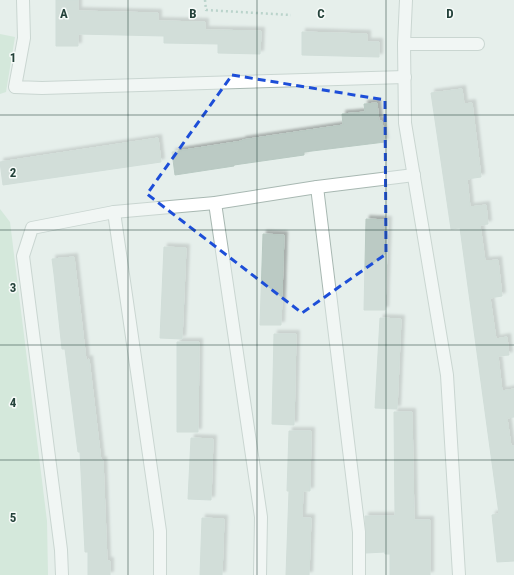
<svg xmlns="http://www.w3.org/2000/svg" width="514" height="575" viewBox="0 0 514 575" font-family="'Roboto Condensed',sans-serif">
<defs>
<filter id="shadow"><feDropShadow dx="3.5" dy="-3.5" stdDeviation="1" flood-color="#0004"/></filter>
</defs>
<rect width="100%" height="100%" fill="#e6efeb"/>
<g fill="#bfe0c8">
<polygon points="0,34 15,37 6,92 0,94"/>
<polygon points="0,209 10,222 47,521 48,575 0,575"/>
</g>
<g fill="#bbcac4" stroke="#b8c9c2" filter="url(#shadow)">
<polygon points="56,0 78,0 78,11 158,13 158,21 205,22 205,30 261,31 260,54 218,53 218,44 164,43 164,36 78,34 78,46 56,46"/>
<polygon points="302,32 367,34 367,42 379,42 379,57 302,55"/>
<polygon points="462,89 464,104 472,103 481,177 467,179 470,207 486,205 488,224 480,225 485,261 498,260 502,296 490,298 496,339 507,337 509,355 498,356 502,391 514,389 514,417 507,418 511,446 514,446 514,561 497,562 492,515 499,514 460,228 451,229 431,93"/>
<polygon points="377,103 379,121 382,121 385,142 304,152 304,155 234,165 234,166 175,175 172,152 242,141 242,140 343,125 342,114 365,112 364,104"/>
<polygon points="158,138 161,162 3,185 0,162"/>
<polygon points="366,219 388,220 385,310 364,310"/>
<polygon points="263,234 284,235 281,325 260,325"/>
<polygon points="164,247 186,248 182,339 160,338"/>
<polygon points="74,257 86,360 89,359 101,461 103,460 107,561 110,561 110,575 88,575 88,552 85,552 80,452 78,452 65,349 62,349 54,274 52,259"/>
<polygon points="380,318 401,319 397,409 375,408"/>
<polygon points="274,334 296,334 294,425 272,424"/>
<polygon points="177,342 199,342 198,432 177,432"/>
<polygon points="394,412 412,412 414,520 430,520 430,575 390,575 390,554 385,554 385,552 366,553 366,532 365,516 395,516"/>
<polygon points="289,431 311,431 310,491 303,491 302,518 311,518 309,575 286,575 289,491 287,491"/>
<polygon points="191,438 213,439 211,500 188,499"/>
<polygon points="202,518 224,519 222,575 200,575"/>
</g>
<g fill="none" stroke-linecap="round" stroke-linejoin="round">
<g stroke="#a8b8b2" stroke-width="14">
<g id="minor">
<polyline points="23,0 24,38 15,87 42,88 405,77"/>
<polyline points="406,0 404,44 405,123 447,375 459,575"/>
<polyline points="404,44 478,44"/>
<polyline points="317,187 359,532 359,575"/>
<polyline points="215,203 261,517 260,575"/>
<polyline points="114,212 160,531 160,575"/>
<polyline points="62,575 61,550 23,256 32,228 114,212 215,203 317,187 414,175"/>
</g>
</g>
<polyline stroke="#86b3a5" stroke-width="2.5" stroke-dasharray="2 3" stroke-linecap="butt" points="205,0 206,10 291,15"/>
<use href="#minor" stroke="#fff" stroke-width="12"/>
</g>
<path d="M0 0H514V575H0ZM232,75L385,100L386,254L302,313L147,194Z" fill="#e6efeb" fill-opacity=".55" fill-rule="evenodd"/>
<path fill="none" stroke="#1d4ed8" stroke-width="3" stroke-dasharray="8 5" stroke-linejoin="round" d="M232,75L385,100L386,254L302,313L147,194Z"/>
<path fill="none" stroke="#24423a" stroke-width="1" stroke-opacity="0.55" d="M128,0V575M257,0V575M386,0V575M0,115H514M0,230H514M0,345H514M0,460H514"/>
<g font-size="13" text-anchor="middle" font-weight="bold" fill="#24423a" stroke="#f7fbf9" stroke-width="3" stroke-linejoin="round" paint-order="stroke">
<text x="64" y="18">A</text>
<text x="193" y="18">B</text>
<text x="321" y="18">C</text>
<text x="450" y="18">D</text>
<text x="13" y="62">1</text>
<text x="13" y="177">2</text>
<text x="13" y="292">3</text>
<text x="13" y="407">4</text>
<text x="13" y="522">5</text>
</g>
</svg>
